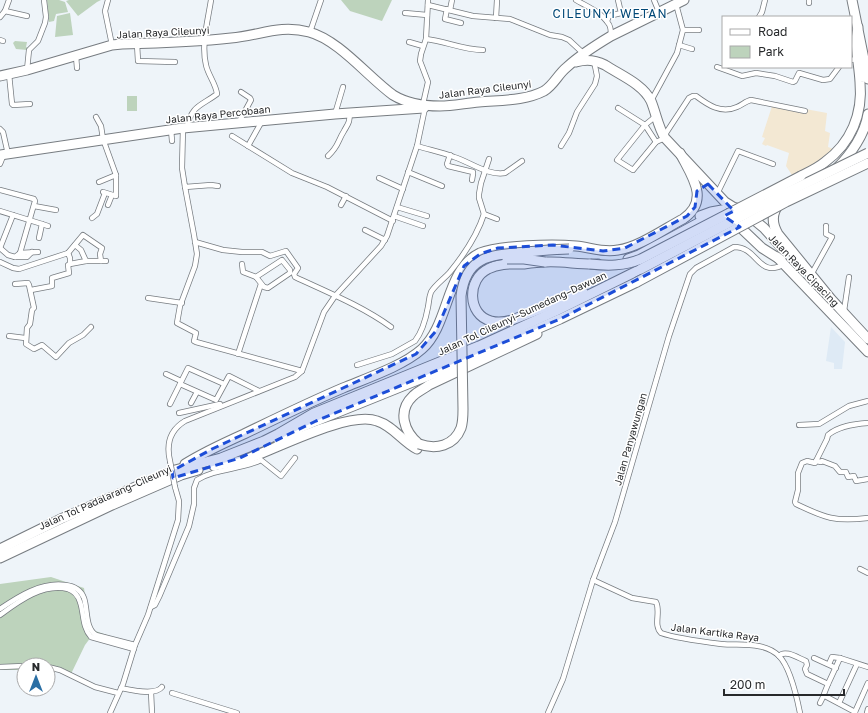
<svg xmlns="http://www.w3.org/2000/svg" width="868" height="713" viewBox="0 0 868 713" font-family="'Golos Text',sans-serif">
<rect width="100%" height="100%" fill="#eef4f9"/>
<polygon fill="#deeaf5" points="831,327 845,342 842,369 834,369 834,363 826,361"/>
<polygon fill="#f3e8d3" points="773,103 827,113 825,131 830,133 828,147 833,149 822,163 794,178 786,166 789,153 767,145 766,146 762,144 765,138 762,137"/>
<g fill="#bdd3bc">
<polygon points="47,0 59,0 65,2 68,12 56,14 54,21 49,22"/>
<polygon points="69,0 101,0 97,2 78,16 66,1"/>
<polygon points="341,0 392,0 382,21 350,11"/>
<polygon points="70,13 73,35 55,37 57,16"/>
<polygon points="15,41 27,42 26,47 28,48 27,50 16,49 13,43"/>
<rect x="127" y="96" width="10" height="15"/>
<polygon points="51,577 84,588 90,629 135,645 91,637 85,645 70,676 62,671 48,671 48,665 24,665 24,670 0,670 0,584"/>
</g>
<g fill="none" stroke-linecap="round" stroke-linejoin="round">
<g stroke="#777c81" stroke-width="6">
<g id="street">
<polyline points="108,0 105,11 112,45"/>
<path d="M576,0C586,6 601,12 608,23C611,26 611,31 611,36"/>
<polyline points="654,0 659,12"/>
<polyline points="809,3 809,0"/>
<polyline points="428,5 473,16 510,19 550,35 562,37 569,40 584,54"/>
<polyline points="447,9 445,19 461,23"/>
<polyline points="450,10 452,0"/>
<polyline points="5,11 27,16"/>
<polyline points="405,13 427,15"/>
<polyline points="0,17 5,11 9,0"/>
<polyline points="759,17 762,12 765,0"/>
<polyline points="496,18 497,0"/>
<polyline points="607,21 609,16 621,13 618,0"/>
<polyline points="683,30 699,30"/>
<polyline points="310,32 321,0"/>
<path d="M426,39C445,41 463,50 483,50"/>
<polyline points="0,40 3,41"/>
<polyline points="409,42 423,46"/>
<polyline points="137,44 138,61 175,62"/>
<polyline points="679,45 692,49"/>
<polyline points="76,56 77,68"/>
<polyline points="851,60 857,59"/>
<polyline points="717,67 742,76 756,73 775,76 793,82 795,81 799,73 823,80 830,79 839,67"/>
<polyline points="27,70 29,50 38,41 45,23 46,17 44,0"/>
<polyline points="9,74 12,104 13,105 30,104"/>
<polyline points="651,101 677,53 683,30 676,4"/>
<polyline points="423,104 428,82 420,61 421,54 426,39 428,0"/>
<polyline points="618,108 645,125 656,142"/>
<polyline points="335,114 343,87"/>
<polyline points="656,116 645,125 617,160 633,170 656,142 665,138"/>
<polyline points="96,117 101,126 103,139 116,175 116,196 103,192"/>
<polyline points="239,122 251,100 250,98 241,92"/>
<path d="M187,127C192,105 201,106 217,94C216,84 208,75 206,65C201,44 208,20 211,0"/>
<polyline points="183,128 182,168 185,187 211,185 218,186"/>
<polyline points="0,129 3,132 8,154"/>
<polyline points="171,129 172,141"/>
<polyline points="232,136 292,173 327,187 393,221"/>
<path d="M664,136L689,98L693,96H696C708,105 721,114 737,107C742,105 746,101 751,100L805,111"/>
<polyline points="248,146 262,121"/>
<path d="M417,146C430,150 442,152 454,157C470,162 488,176 505,173L522,161"/>
<polyline points="561,146 569,133 577,112 595,84 597,76 594,61"/>
<polyline points="450,155 447,164 448,166 473,172 473,174 472,180"/>
<path d="M328,156C339,146 337,142 344,131C349,122 349,124 350,113"/>
<polyline points="489,159 481,183 479,194 479,198 484,214 497,219"/>
<polyline points="0,164 4,154"/>
<polyline points="408,172 442,186"/>
<polyline points="379,178 403,189"/>
<polyline points="99,182 116,175"/>
<polyline points="185,187 194,235 197,254 195,266 180,306 177,323 196,333 194,341 196,342 302,371"/>
<polyline points="0,190 34,199 35,201 20,253 15,257 8,255 0,248"/>
<polyline points="717,194 738,151 773,164"/>
<polyline points="108,205 112,195"/>
<polyline points="341,205 346,196"/>
<polyline points="34,206 56,210"/>
<polyline points="397,207 427,216"/>
<polyline points="0,211 42,224 39,238"/>
<polyline points="394,216 423,226"/>
<polyline points="92,218 97,214 105,193"/>
<polyline points="42,224 48,226"/>
<polyline points="365,230 385,240"/>
<path d="M195,242L223,250L242,252H262L270,256L286,251L298,268L294,274L295,277C327,292 362,306 391,327"/>
<polyline points="0,248 13,215"/>
<polyline points="20,253 38,252"/>
<polyline points="68,253 83,235 102,248 100,254 101,261"/>
<polyline points="15,257 27,257 32,252"/>
<polygon points="282,260 290,270 290,273 268,288 264,287 256,277"/>
<polyline points="86,261 106,261"/>
<polyline points="0,262 13,268 19,269 68,253 70,258 70,264 68,265 69,273 52,278 52,286 31,290"/>
<polyline points="70,264 86,261 81,250 75,245"/>
<polyline points="242,264 243,272 256,277"/>
<polyline points="811,275 832,237 826,234 826,226"/>
<polyline points="15,284 28,283 29,285 34,308 32,310 30,324 27,328 26,344 34,349 42,345 56,357 69,343 83,335 91,327"/>
<polyline points="148,298 182,303"/>
<polyline points="844,311 849,277"/>
<polyline points="9,336 25,338"/>
<polyline points="238,354 261,284"/>
<path d="M357,365L392,354L415,341C422,332 426,318 428,307C429,302 429,297 431,292C436,284 444,279 450,272C463,256 478,233 484,214"/>
<polyline points="166,374 181,381"/>
<polyline points="180,384 216,400 229,376 259,391"/>
<polyline points="191,403 197,392"/>
<polyline points="170,404 188,368 224,384"/>
<polyline points="179,413 220,404"/>
<path d="M868,423C854,424 839,426 828,435L827,439L815,463L807,461L802,463L798,473V490L795,502L796,504C825,518 835,522 868,518"/>
<polyline points="799,425 819,424 849,406 868,401"/>
<path d="M170,461C166,444 170,430 185,421L295,377L302,371L324,312L335,296L381,246L387,236L417,146L425,108"/>
<polyline points="816,461 821,462 822,461 835,466 840,472 846,472 848,477 854,476 856,481 868,479"/>
<polyline points="860,569 868,573"/>
<path d="M593,580L632,598L656,602C661,612 653,625 661,633C675,638 705,642 721,644C740,646 764,641 779,656C790,667 797,698 800,713"/>
<path d="M151,607L155,605L159,597L189,526L194,504V488L197,480C216,468 241,470 261,460L281,476L295,458"/>
<path d="M0,609C19,596 41,582 65,585C74,586 81,590 84,598C88,610 85,628 96,635L135,645"/>
<path d="M0,615C19,601 43,583 68,589C74,591 78,595 80,602C84,613 82,627 91,637L134,649"/>
<path d="M779,656C785,649 798,658 806,661L807,665L805,669L807,674L828,684L824,694L825,696L855,712V713"/>
<polyline points="814,658 836,668"/>
<polyline points="829,664 832,657 840,658"/>
<polyline points="0,667 24,666"/>
<polyline points="48,667 60,670 95,687 118,693"/>
<polyline points="828,684 840,658 868,667"/>
<path d="M121,688C131,690 155,696 162,687"/>
<polyline points="151,692 152,713"/>
<polyline points="172,693 237,713"/>
<polyline points="820,703 824,695"/>
<polyline points="839,703 857,664"/>
<polyline points="855,712 868,683"/>
<polyline points="110,713 123,684 135,645 148,615 178,520 179,501 175,487"/>
<path d="M548,713L563,679L593,580L615,522L669,336L690,274L696,268L734,247C759,247 757,279 785,264"/>
<polyline points="867,713 868,709"/>
</g>
</g>
<g stroke="#777c81" stroke-width="11">
<g id="highway">
<polyline points="852,0 868,79"/>
<path d="M576,62C587,59 595,60 605,65C620,75 643,84 651,101C656,113 658,127 665,138L725,202L733,207L743,210"/>
<path d="M0,76L27,70L112,45L122,44C159,43 195,42 231,38C259,36 279,24 309,32C339,40 368,77 393,95C406,103 425,106 440,106C453,106 466,103 479,102C500,100 525,101 544,91C554,85 558,74 567,67C580,55 596,45 611,36L684,0"/>
<polyline points="0,155 183,128 335,114 424,108"/>
<path d="M837,168C851,154 865,134 868,114"/>
<path d="M801,176C809,172 818,168 825,162C851,143 863,114 860,82C859,63 854,46 858,27"/>
<path d="M780,203C771,213 772,224 778,234L831,299L868,339"/>
<polyline points="700,216 711,212 722,210"/>
<polyline points="753,219 764,228 783,249"/>
<polyline points="733,223 742,229 762,248 781,260"/>
<polyline points="777,257 868,352"/>
<polyline points="628,259 639,255 702,221 709,218 721,218"/>
<path d="M583,292L512,320C505,322 498,323 491,321C467,315 467,279 488,269C499,263 512,264 524,264C531,263 539,262 546,262C563,261 580,265 598,264"/>
<polyline points="279,441 300,428 316,421 445,369 560,319 637,282"/>
<path d="M419,444C404,432 397,411 413,396C418,391 424,389 429,385L537,334"/>
<path d="M185,464C204,452 224,443 244,434C277,418 310,402 343,388C367,378 403,366 422,349C450,324 445,270 480,253C499,245 554,244 576,246C590,247 602,253 618,250C639,247 664,229 683,219C711,200 691,175 680,153"/>
<path d="M214,466C224,463 235,463 244,460C274,450 349,410 377,421C393,426 402,441 417,449"/>
<polyline points="0,549 63,518 175,470 221,458 264,441 278,434 314,413 479,346 556,311 641,269"/>
<polyline points="0,558 112,505 181,475 198,470"/>
</g>
</g>
<use href="#street" stroke="#fff" stroke-width="4.5"/>
<use href="#highway" stroke="#fff" stroke-width="9"/>
<g stroke="#777c81" stroke-width="6" stroke-linecap="butt">
<polyline id="street-bridge" points="170,461 175,487"/>
</g>
<g stroke="#777c81" stroke-width="11" stroke-linecap="butt">
<g id="highway-bridge">
<polyline points="507,259 524,259 545,262"/>
<path d="M590,264C608,266 624,266 641,259L801,176"/>
<polyline points="641,269 782,195 868,153"/>
<polyline points="637,282 786,202 868,163"/>
<path d="M419,444C436,450 454,446 461,428C463,422 463,415 463,409L461,296C466,255 492,255 526,252C540,251 554,249 569,249"/>
</g>
</g>
<use href="#street-bridge" stroke="#fff" stroke-width="4.5"/>
<use href="#highway-bridge" stroke="#fff" stroke-width="9"/>
</g>
<path fill="#1d4ed8" fill-opacity="0.2" stroke="#1d4ed8" stroke-width="3" stroke-dasharray="8 5" stroke-linejoin="round" d="M708,184L734,211L724,216L740,227L560,319L316,421L240,458L173,478L172,471L212,449L416,354L436,331L464,266L480,254L498,248L553,245L603,251L625,248L687,216L695,207L697,191Z"/>
<g text-anchor="middle" dominant-baseline="central" stroke-width="3" stroke-linejoin="round" paint-order="stroke">
<g font-size="10" fill="#27292b" stroke="#fff">
<text transform="translate(163 32) rotate(-3)">Jalan Raya Cileunyi</text>
<text transform="translate(485 89) rotate(-7)">Jalan Raya Cileunyi</text>
<text transform="translate(218 114) rotate(-6)">Jalan Raya Percobaan</text>
<text transform="translate(804 270) rotate(46)">Jalan Raya Cipacing</text>
<text transform="translate(522 313) rotate(-25)">Jalan Tol Cileunyi–Sumedang–Dawuan</text>
<text transform="translate(630 439) rotate(-74)">Jalan Panyawungan</text>
<text transform="translate(105 497) rotate(-24)">Jalan Tol Padalarang–Cileunyi</text>
<text transform="translate(715 632) rotate(7)">Jalan Kartika Raya</text>
</g>
<g font-size="12" letter-spacing="1" fill="#014877" stroke="#fff">
<text x="610" y="13">CILEUNYI WETAN</text>
</g>
</g>
<rect x="722" y="16" width="130" height="52" fill="#ffffff" stroke="#a9a9aa"/>
<rect x="730" y="29" width="20" height="6" fill="#ffffff" stroke="#a9a9aa"/>
<text x="758" y="36" font-size="12" fill="#27292b">Road</text>
<rect x="730" y="46" width="20" height="12" fill="#bdd3bc" stroke="#a9a9aa"/>
<text x="758" y="56" font-size="12" fill="#27292b">Park</text>
<g transform="translate(36 677)"><circle r="19" fill="#ffffff" stroke="#a9a9aa"/>
<path d="M0-3L7 15L0 10L-7 15Z" fill="#2b6fa4"/>
<text y="-6" font-size="11" font-weight="bold" text-anchor="middle" fill="#27292b">N</text>
</g>
<path d="M724 689v6h120v-6" fill="none" stroke="#27292b" stroke-width="2"/>
<text x="730" y="689" font-size="12" fill="#27292b" stroke="#ffffff" stroke-width="3" paint-order="stroke">200 m</text>
</svg>
